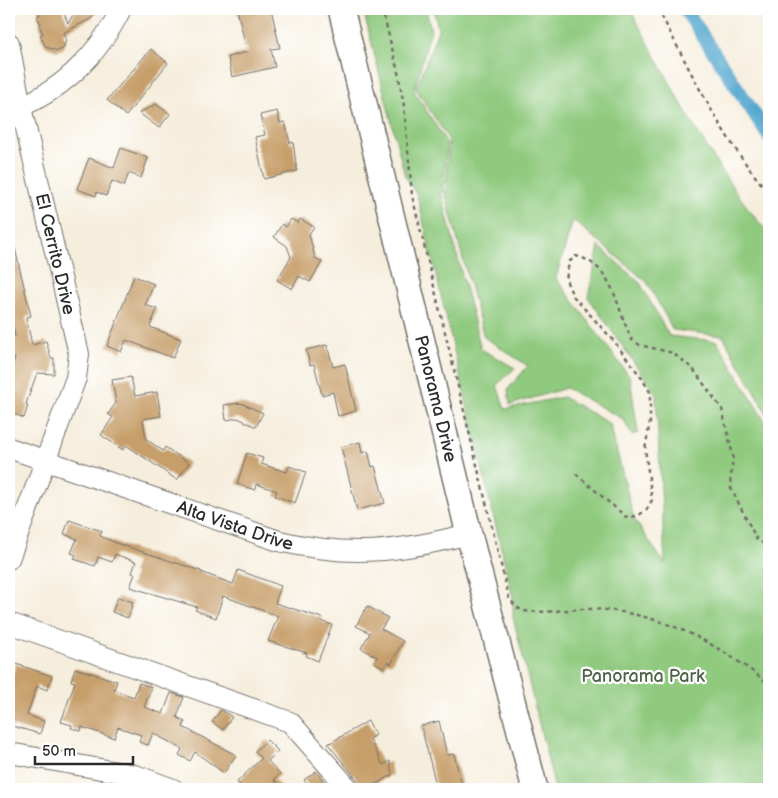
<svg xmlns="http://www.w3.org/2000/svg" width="778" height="798" viewBox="0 0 778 798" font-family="'Balsamiq Sans',sans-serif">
<rect width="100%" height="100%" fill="#fff"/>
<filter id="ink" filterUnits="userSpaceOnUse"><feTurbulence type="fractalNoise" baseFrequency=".02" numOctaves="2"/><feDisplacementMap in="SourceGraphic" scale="10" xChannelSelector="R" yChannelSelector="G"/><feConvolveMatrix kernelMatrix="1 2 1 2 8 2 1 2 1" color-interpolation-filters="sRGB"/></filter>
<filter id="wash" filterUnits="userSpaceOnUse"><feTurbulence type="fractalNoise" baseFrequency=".0096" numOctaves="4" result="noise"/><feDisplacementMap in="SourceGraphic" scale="20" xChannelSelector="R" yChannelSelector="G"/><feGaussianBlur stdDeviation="1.12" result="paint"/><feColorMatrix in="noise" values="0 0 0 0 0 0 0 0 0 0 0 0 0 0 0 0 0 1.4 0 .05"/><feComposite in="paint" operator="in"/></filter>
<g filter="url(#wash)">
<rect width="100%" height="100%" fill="#f6eedd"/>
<g fill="#90ca7f" stroke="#5e7a55">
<polygon points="363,9 426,9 431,30 414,91 447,143 442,196 481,349 515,368 497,385 505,409 563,397 610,424 634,519 665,564 656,394 588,297 599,246 640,283 669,336 717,341 769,428 769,789 555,789 513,617 513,598 417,195 405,176"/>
<path d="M434,9H630C672,86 712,168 769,234V417L723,336L673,330L647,282L573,220L556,278L630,377L638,433L632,435L623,419L566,388L510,405L508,389L528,366L484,337L445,193L449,140L416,89L438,30Z"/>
</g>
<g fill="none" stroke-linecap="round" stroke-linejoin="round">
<polyline stroke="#51a6cd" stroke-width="14" points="685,9 769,136"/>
</g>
<g id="blocks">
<g fill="#c69e69">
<polygon points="37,9 62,9 68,23 77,9 98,9 92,18 63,33 66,40 63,49 57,51 46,47 40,35 43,34 39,25 41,24 37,16 40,15"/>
<polygon points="237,9 271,9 280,48 271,49 275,67 232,77 228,57 247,52"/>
<polygon points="151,49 168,63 126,116 107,100"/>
<polygon points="156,104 170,114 159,128 139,113"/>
<polygon points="277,111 280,123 285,122 290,143 293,142 297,171 264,179 255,137 265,135 260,115"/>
<polygon points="121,148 148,158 141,178 129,173 124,186 112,181 106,196 97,192 96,196 77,189 89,158 114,168"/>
<polygon points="291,219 298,223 300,219 314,227 309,234 315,258 322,262 310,282 299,276 292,289 277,280 291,257 287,246 274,237 282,224 286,227"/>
<polygon points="13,240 31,316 26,317 32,345 46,341 51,358 54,358 54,374 37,373 26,404 28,405 24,418 9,412 9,375 15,358 9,359 9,337 15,336 9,306 9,241"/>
<polygon points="134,276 154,284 145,305 157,309 150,327 181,339 173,358 126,340 121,352 107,346"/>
<polygon points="327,345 333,367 345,364 356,411 338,416 333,392 322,395 314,364 310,365 306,350"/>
<polygon points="131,377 135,396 157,392 161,416 143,419 146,439 163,451 165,447 189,463 177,480 126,445 123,450 101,435 113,417 108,414 116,403 112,380"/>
<polygon points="241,403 263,413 256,427 238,418 226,420 224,405"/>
<polygon points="360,442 362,453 368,451 372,467 375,466 385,503 357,510 341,447"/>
<polygon points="247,453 263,458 261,464 287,472 289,466 306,472 295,503 275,496 277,491 256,484 255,490 237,484"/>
<polygon points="69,520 102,531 100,536 119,544 201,571 201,572 233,584 238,570 281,586 275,603 322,618 321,621 332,625 318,661 306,656 307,653 268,641 278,616 223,596 216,618 195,610 197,607 130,587 135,574 132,573 136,562 115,554 112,562 98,557 95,566 74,559 76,555 71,553 77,539 64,534"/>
<polygon points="118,597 133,602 128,618 112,612"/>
<polygon points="367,606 388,618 381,629 403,641 391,664 387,662 384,668 374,662 377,657 361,648 370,633 356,626"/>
<polygon points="16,664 52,676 47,690 37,686 27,715 44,721 40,734 9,725 9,684"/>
<polygon points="75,668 117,681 114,690 134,697 139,683 152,687 144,707 163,714 171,693 184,697 177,717 185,722 183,727 236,755 224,773 195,752 190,761 179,755 182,749 153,733 148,745 139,742 141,735 118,727 114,738 82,727 81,731 71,728 72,725 61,722 75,682 71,681"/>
<polygon points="221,710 232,717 223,730 212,722"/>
<polygon points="368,721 376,735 370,739 383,765 390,761 392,775 367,789 361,789 358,781 328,744"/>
<polygon points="439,721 447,755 454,754 463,789 437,789 421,726"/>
<polygon points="267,740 278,751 268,761 280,774 274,780 284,789 244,789 237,782 262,758 255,751"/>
<polygon points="316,771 326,784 320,789 311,789 304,780"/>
</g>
</g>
</g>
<g filter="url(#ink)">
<use href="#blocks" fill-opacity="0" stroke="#726f69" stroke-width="1"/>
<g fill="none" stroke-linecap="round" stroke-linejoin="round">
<g stroke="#726f69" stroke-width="22">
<g id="minor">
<path id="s1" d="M9,43L21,107L79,354L76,378L9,559"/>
<path d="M9,111C59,94 98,56 121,9"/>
<path id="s2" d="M9,448L279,541C351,558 398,552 469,534"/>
<polyline points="9,623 290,722 349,789"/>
<polyline points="9,753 135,775 173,789"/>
</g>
</g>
<g stroke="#726f69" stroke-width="28">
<g id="major">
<path id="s3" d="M341,9L469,534L535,789"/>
</g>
</g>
<g stroke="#726f69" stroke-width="2.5" stroke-dasharray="4 4" stroke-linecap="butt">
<path d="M382,9L398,72L404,106L412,195L509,598L516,607L524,611C547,614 570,608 593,609C661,612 717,643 769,684"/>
<path d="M658,9C691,72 722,139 769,193"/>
<path d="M576,474L626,517L638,516L647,509L652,500L645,449L650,422V392L641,377L613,340L573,296L566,280L569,262L576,256C615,266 616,309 632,340L640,345L673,353L693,369L722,409L733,456L730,486L757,540L769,546"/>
</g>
<use href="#minor" stroke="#fff" stroke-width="20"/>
<use href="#major" stroke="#fff" stroke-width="25"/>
</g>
</g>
<g text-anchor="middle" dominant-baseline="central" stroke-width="4.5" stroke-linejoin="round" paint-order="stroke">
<g font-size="18" fill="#2b2b2b" stroke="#fff">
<text stroke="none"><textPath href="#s1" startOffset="216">El Cerrito Drive</textPath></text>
<text stroke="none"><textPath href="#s3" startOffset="401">Panorama Drive</textPath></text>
<text stroke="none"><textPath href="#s2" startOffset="239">Alta Vista Drive</textPath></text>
</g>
<g font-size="18" fill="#4e6348" stroke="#fff">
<text x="643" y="676">Panorama Park</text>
</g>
</g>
<rect width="778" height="798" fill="none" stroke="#fff" stroke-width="30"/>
<path d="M35 756v8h98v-8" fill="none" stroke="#2b2b2b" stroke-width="2.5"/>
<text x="42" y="756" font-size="15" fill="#2b2b2b" stroke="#ffffff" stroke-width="4" paint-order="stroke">50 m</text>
</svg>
